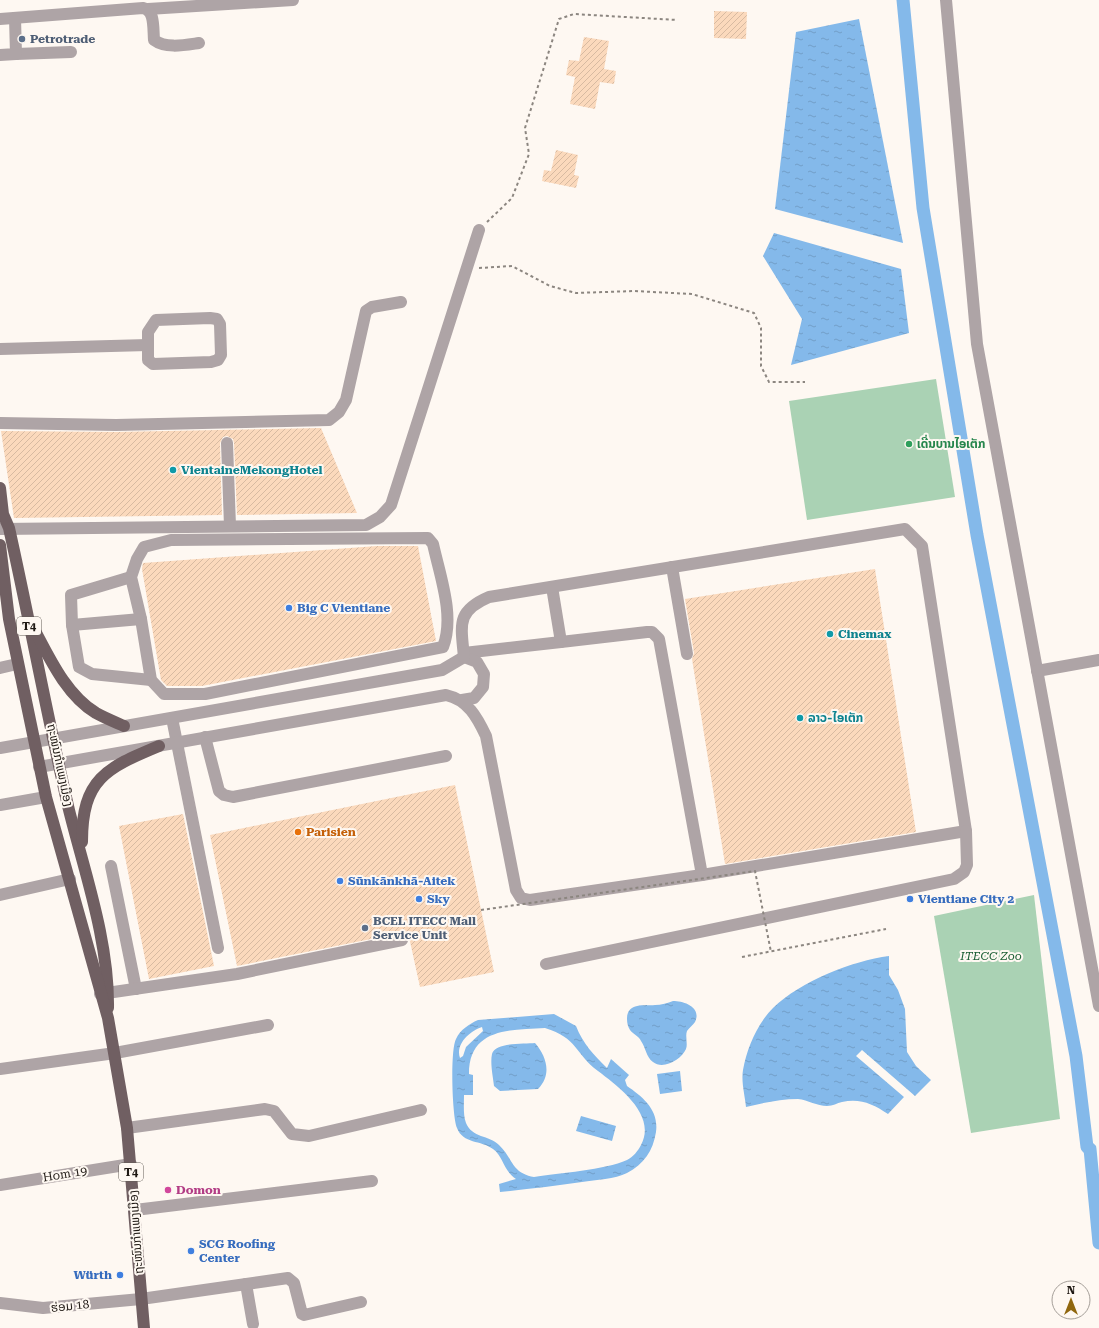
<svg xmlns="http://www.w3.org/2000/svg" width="1099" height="1328" viewBox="0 0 1099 1328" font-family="'Roboto Serif','Noto Sans Lao',serif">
<defs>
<pattern id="water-ripples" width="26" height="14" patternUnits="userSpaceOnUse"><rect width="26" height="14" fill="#84b9ea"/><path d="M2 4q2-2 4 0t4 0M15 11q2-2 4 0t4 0" fill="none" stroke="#729ec8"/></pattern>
<pattern id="building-hatch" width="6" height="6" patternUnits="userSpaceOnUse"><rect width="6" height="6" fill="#fbd9bc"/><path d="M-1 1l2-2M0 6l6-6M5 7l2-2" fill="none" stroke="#d7baa1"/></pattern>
</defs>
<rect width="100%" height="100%" fill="#fef8f2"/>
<g fill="#aad2b4">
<polygon points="936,379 955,497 807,520 789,401"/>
<polygon points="1034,895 1060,1119 971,1133 934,916"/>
</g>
<g fill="url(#water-ripples)" fill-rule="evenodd">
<polygon points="859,19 903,243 775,209 796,32"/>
<polygon points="774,233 901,269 909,333 791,365 802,319 763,256"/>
<path d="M889,956V975L898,990L905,1009L907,1052L916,1066L931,1080L915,1096L862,1050L856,1056L904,1097L888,1114C873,1104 860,1098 842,1102C837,1103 833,1106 827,1106C817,1106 808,1100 798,1099C780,1099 763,1103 746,1107C745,1096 741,1082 743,1070C747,1048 757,1024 773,1008C801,981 852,961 889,956Z"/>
<path d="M673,1001C684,1001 702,1007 695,1022C693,1025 689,1028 687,1031C685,1036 688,1044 686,1049C681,1060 663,1070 653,1062C646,1057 646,1048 641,1041C639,1036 633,1034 630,1030C628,1027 627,1023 627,1019C627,1002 644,1006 655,1005C661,1005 668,1003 673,1001Z"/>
<path d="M554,1014L576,1026C583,1044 594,1055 607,1068L611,1059L629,1075L625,1080L627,1086C643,1097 659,1110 656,1132C653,1151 644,1164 627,1173C615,1179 596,1180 582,1182C555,1186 528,1189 500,1192L499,1184L516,1179C502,1169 504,1157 493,1149C481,1140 463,1144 457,1128C452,1116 450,1050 456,1039C460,1030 469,1024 478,1020ZM482,1027L483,1031L466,1047L463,1056L460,1058C455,1044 470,1031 482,1027ZM545,1028C578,1038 574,1053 598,1071C619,1087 657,1115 641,1145C638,1151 633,1157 627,1160C605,1170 559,1173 534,1177C511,1173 513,1158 499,1145C489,1135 472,1138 466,1123C463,1115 464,1105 464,1095H473V1075L469,1074C469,1028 510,1030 545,1028Z"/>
<path d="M535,1043C547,1057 552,1075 538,1089L500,1091L494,1086C493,1077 490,1063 492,1054C495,1042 525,1044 535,1043Z"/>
<polygon points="680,1071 682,1091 660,1094 657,1074"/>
<polygon points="581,1116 616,1126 612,1141 576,1131"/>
</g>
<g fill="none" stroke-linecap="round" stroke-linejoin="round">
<polyline stroke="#84b9ea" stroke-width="13" points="903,0 923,208 977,535 1076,1056 1087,1147 1090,1149 1099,1243"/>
</g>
<g fill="url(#building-hatch)">
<polygon points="714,11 747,12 746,39 714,38"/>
<polygon points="584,37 609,41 604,69 616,71 614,84 600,82 595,109 570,104 575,77 566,75 569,60 579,61"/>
<polygon points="556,150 578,155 574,175 579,176 576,188 542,181 544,170 551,171"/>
<polygon points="321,428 357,513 237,515 234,443 233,439 227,436 223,437 220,443 222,515 14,518 1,431 116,432"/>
<polygon points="377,546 418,546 436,641 202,686 167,686 161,680 142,569 143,563"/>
<polygon points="875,569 916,832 725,864 692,659 694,653 685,599"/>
<polygon points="455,785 494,972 420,987 409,937 401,933 237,966 210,835"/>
<polygon points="183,814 214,966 149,979 119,826"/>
</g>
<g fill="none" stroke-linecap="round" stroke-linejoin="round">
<g stroke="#8c8680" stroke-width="2" stroke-dasharray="3 3" stroke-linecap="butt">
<polyline points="487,222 512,198 529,154 525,128 559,19 574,14 677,20"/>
<polyline points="479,268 512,266 550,286 576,293 634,291 692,294 754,313 761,328 761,366 769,382 805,382"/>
<polyline points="742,957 886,929"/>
</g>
<g stroke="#aea4a6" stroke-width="12">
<polyline points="946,0 977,344 1099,1006"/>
<polyline points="148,9 293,0"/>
<path d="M0,19L143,8C155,10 153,28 154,40C166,49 185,45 199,43"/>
<polyline points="16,54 71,52"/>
<polyline points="0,55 16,54 15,18"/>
<polygon points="210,318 217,319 220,324 221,355 218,360 211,362 153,364 148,360 148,332 156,320"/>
<polyline points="0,349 148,345"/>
<polyline points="0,423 116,425 329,420 339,412 346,400 366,311 372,307 401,302"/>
<polyline points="227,443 230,526"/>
<polyline points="0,529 366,525 380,517 391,505 479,230"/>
<path d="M428,538L433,544C440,576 455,616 443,647L205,694H164L151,680L141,619L131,577L137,559L144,547L171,540Z"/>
<polyline points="672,567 687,654"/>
<polyline points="131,577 71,595 72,625 79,667 92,674 151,680"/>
<polyline points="552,587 561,642 647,632 652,632 659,639 702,875"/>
<polyline points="72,625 141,619"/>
<polyline points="464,653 561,642"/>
<polyline points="0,668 17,664"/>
<polyline points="1037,671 1099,660"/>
<polyline points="462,700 474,698 483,687 484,674 477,662 464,657"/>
<polyline points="172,718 218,948"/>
<polyline points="205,737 219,791 224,795 233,797 446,756"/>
<polyline points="0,748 442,670 464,657"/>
<path d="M39,767L446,695C468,700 477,717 486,736L516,890L521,898L530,900L702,875L966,831L922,546L905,529L489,597C456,611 461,625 464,657"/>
<polyline points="0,805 46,797"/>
<polyline points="111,866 136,989"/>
<polyline points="0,895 70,879"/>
<polyline points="546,964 954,879 964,872 967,865 966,831"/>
<polyline points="100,994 237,974 402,940"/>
<polyline points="0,1069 115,1053 268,1025"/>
<polyline points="127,1128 265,1109 274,1111 292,1134 309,1136 421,1110"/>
<polyline points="0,1185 131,1164"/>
<polyline points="135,1210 372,1181"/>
<polyline points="246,1284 253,1324"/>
<polyline points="0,1303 43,1308 141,1299 288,1278 294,1283 302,1314 304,1315 361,1302"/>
</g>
<g stroke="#705f62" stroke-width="12">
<path d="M0,488L3,514L9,528C30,622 47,716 69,810C85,874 109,941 108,1008"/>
<polyline points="0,545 9,619 46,797 108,1018 127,1128 144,1328"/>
<path d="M33,627C49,657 66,695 96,713C105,718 115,722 124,726"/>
<path d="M82,842C82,779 106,768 159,746"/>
</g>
<polyline stroke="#8c8680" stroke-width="2" stroke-dasharray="3 3" stroke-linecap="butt" points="481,910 755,871 771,952"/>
</g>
<g fill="#5c6f8a" stroke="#fef8f2" stroke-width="1.5">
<circle cx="22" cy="39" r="4"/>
<circle cx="365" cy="928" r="4"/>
</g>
<circle fill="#2e9e5b" stroke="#fef8f2" stroke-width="1.5" cx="909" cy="444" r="4"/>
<g fill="#0f9aa8" stroke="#fef8f2" stroke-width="1.5">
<circle cx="173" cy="470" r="4"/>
<circle cx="830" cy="634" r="4"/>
<circle cx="800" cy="718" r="4"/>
</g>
<g fill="#3f7fe0" stroke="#fef8f2" stroke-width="1.5">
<circle cx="289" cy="608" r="4"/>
<circle cx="340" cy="881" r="4"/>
<circle cx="419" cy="899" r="4"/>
<circle cx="910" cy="899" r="4"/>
<circle cx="191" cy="1251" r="4"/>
<circle cx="120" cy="1275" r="4"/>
</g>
<circle fill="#e8710a" stroke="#fef8f2" stroke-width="1.5" cx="298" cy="832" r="4"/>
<circle fill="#d1479c" stroke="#fef8f2" stroke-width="1.5" cx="168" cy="1190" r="4"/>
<g text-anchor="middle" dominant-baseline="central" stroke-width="4" stroke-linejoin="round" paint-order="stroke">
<g fill="#fef8f2" stroke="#625c57" stroke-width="1">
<rect x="17" y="617" width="24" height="18" rx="3"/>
<rect x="119" y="1163" width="24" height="18" rx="3"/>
</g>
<g font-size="11" font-weight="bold" fill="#1f1914">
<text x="29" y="626">T4</text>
<text x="131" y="1172">T4</text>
</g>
<g font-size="12" font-weight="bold" fill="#4e5e75" stroke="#fef8f2" text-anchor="start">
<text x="30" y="39">Petrotrade</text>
<text x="373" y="921">BCEL ITECC Mall<tspan x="373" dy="14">Service Unit</tspan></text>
</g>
<g font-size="12" font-weight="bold" fill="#27864d" stroke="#fef8f2" text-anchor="start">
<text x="917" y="444">ເດີ່ນບານໄອເຕັກ</text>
</g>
<g font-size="12" font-weight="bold" fill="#0d838f" stroke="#fef8f2" text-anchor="start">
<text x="181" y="470">VientaineMekongHotel</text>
<text x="838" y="634">Cinemax</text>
<text x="808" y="718">ລາວ-ໄອເຕັກ</text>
</g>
<g font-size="12" font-weight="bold" fill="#366cbe" stroke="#fef8f2" text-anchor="start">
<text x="297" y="608">Big C Vientiane</text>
<text x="348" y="881">Sūnkānkhā-Aitek</text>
<text x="427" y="899">Sky</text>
<text x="918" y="899">Vientiane City 2</text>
<text x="199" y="1244">SCG Roofing<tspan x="199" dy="14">Center</tspan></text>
<text x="112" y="1275" text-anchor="end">Würth</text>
</g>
<g font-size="12" fill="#1f1914" stroke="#fef8f2">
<text transform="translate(60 765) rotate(78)">ຖະໜົນກຳແພງເມືອງ</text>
<text transform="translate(65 1174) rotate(-9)">Hom 19</text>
<text transform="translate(136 1232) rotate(-94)">ຖະໜົນກຳແພງເມືອງ</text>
<text transform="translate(70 1306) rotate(-6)">ຮ່ອມ 18</text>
</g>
<g font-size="12" font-weight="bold" fill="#c56008" stroke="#fef8f2" text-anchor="start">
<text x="306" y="832">Parisien</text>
</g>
<g font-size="12" font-style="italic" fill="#1b5e34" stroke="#fef8f2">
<text x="991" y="956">ITECC Zoo</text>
</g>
<g font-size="12" font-weight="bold" fill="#b23c85" stroke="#fef8f2" text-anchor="start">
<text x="176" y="1190">Domon</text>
</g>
</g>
<g transform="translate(1071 1300)"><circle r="19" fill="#fef8f2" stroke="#a59f99"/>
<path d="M0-3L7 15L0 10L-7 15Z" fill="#90670e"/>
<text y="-6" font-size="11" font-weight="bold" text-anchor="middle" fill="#1f1914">N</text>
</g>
</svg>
